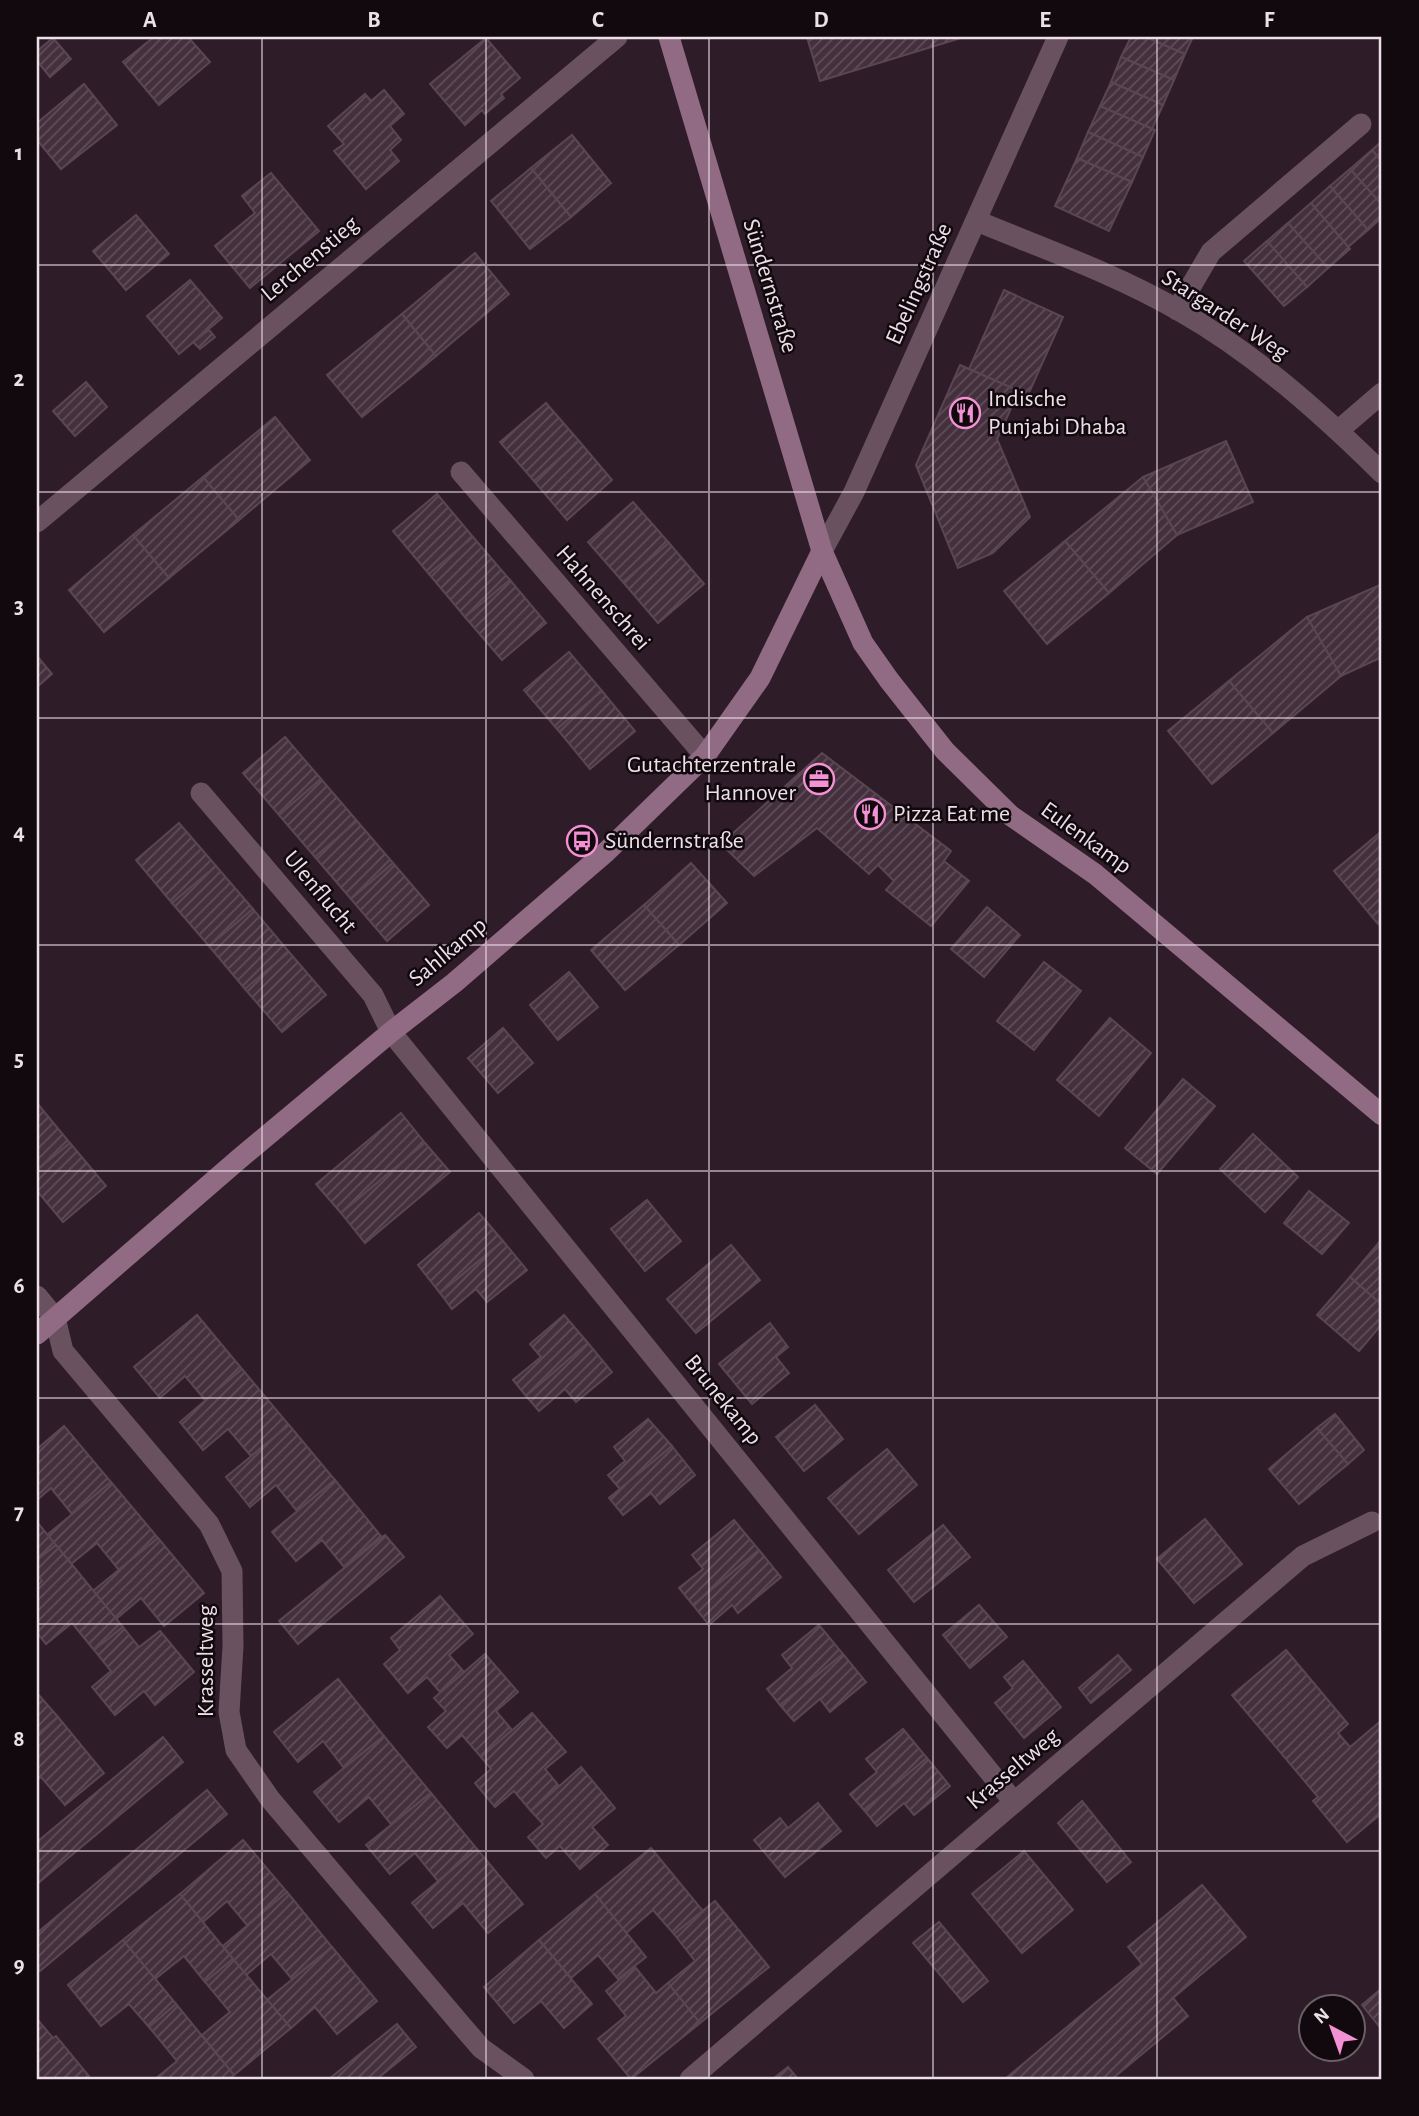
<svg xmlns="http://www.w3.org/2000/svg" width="1419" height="2116" viewBox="0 0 1419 2116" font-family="'Alegreya Sans',sans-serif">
<defs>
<pattern id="building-hatch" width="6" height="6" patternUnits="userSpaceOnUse" patternTransform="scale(1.75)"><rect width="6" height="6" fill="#44303d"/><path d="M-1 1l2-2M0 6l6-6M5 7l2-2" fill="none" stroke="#5f4e59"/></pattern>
</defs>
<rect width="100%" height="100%" fill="#2e1c28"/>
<g fill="url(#building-hatch)" stroke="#5a4553" stroke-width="2">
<polygon points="154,37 188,37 210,62 159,105 123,62"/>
<polygon points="807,37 964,37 820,81"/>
<polygon points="1131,37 1146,37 1185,54 1174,80 1121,57"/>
<polygon points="1146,37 1193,37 1185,54"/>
<polygon points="53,38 71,59 50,77 37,61 37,51"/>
<polygon points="486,38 520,78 501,94 504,98 485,114 482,110 465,125 430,84"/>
<polygon points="1121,57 1174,80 1163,105 1111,82"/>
<polygon points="1111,82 1163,105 1152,129 1100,106"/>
<polygon points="84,84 117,125 61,169 37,140 37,123"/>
<polygon points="384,90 404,114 390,126 401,140 390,150 399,161 366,189 334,151 344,144 328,126 365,94 371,101"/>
<polygon points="1100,106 1155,130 1143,157 1088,132"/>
<polygon points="1088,132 1143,157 1132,182 1077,158"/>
<polygon points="572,135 611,183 571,217 531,168"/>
<polygon points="1382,141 1382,162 1372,150"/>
<polygon points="1372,150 1382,162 1382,205 1350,169"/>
<polygon points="1077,158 1132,182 1109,231 1055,206"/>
<polygon points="531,168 571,217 530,249 491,201"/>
<polygon points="1350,169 1382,205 1382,217 1368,230 1330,186"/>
<polygon points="271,173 319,231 250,288 215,246 255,213 242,196"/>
<polygon points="1330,186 1368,230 1348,247 1311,203"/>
<polygon points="1311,203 1350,249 1328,268 1288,223"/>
<polygon points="136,215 169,254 126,290 93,251"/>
<polygon points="1288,223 1328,268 1307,287 1267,241"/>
<polygon points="1267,241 1307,287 1284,306 1244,261"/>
<polygon points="475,253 509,294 436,356 402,314"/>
<polygon points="190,280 222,318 179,354 147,316"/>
<polygon points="1004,290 1063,317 1028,395 969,369"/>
<polygon points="402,314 436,356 362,417 327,375"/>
<polygon points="209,330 215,337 200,349 193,342"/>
<polygon points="960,365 1019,391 997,439 1030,517 993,553 958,568 916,465"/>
<polygon points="86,382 107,407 75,436 53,411"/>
<polygon points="546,403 579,441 534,481 500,442"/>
<polygon points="275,417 310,460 239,520 203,477"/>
<polygon points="579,441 612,480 567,520 534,481"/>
<polygon points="1226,441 1253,502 1177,535 1143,477"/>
<polygon points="203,477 239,520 169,578 133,535"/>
<polygon points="1143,477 1177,535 1109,593 1065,541"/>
<polygon points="437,494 473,537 429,574 393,531"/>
<polygon points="633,502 669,543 623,582 588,542"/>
<polygon points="133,535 169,578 104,632 69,590"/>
<polygon points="473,537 510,580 465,617 429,574"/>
<polygon points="1065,541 1109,593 1047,644 1004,591"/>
<polygon points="669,543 704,584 658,623 623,582"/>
<polygon points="510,580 546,623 502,660 465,617"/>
<polygon points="1382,584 1382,657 1341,676 1307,617"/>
<polygon points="1307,617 1341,676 1273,733 1229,681"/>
<polygon points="569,652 602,691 557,729 524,690"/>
<polygon points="37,656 52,674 37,687"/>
<polygon points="1229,681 1273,733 1212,784 1168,731"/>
<polygon points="602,691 635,731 590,769 557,729"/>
<polygon points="285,737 321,779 279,815 243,773"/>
<polygon points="822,753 951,851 944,861 969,881 931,926 886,890 894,881 878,865 869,874 817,828 754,876 721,844"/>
<polygon points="321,779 357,821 315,857 279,815"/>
<polygon points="357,821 393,863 351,899 315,857"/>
<polygon points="179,823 216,866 172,903 136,860"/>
<polygon points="1382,831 1382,920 1378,924 1334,871"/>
<polygon points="393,863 429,905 387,941 351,899"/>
<polygon points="691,863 727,903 679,945 644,905"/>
<polygon points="216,866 253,909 209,946 172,903"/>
<polygon points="644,905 679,945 625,990 591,950"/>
<polygon points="987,907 1020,935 984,977 951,949"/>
<polygon points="253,909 289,952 245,989 209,946"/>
<polygon points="289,952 326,995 282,1032 245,989"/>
<polygon points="1044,962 1081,991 1034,1050 997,1021"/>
<polygon points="569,972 598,1007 558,1040 530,1005"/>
<polygon points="1110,1018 1151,1053 1099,1116 1057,1080"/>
<polygon points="503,1028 533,1063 498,1093 468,1058"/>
<polygon points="1183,1079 1215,1106 1157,1174 1125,1148"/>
<polygon points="37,1103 70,1143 37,1170"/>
<polygon points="401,1113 425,1143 341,1213 316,1184"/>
<polygon points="1253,1134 1298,1177 1265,1212 1220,1169"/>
<polygon points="70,1143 106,1186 63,1222 37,1191 37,1170"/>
<polygon points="425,1143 450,1172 365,1243 341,1213"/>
<polygon points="1309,1191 1349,1223 1322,1254 1284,1223"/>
<polygon points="647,1200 681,1241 645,1271 611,1229"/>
<polygon points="479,1213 503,1241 440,1293 418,1265"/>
<polygon points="1381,1240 1382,1241 1382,1305 1350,1277"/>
<polygon points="503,1241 527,1270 487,1302 476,1289 452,1309 440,1293"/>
<polygon points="731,1245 760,1280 696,1333 667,1299"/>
<polygon points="1350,1277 1382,1305 1382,1324 1359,1351 1317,1315"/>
<polygon points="197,1315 242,1369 206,1401 185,1376 160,1398 134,1367"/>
<polygon points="564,1315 588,1343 526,1396 513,1380 541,1357 530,1344"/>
<polygon points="770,1323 788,1347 776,1357 789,1373 752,1404 719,1364"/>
<polygon points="588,1343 612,1372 576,1402 565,1389 539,1411 526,1396"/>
<polygon points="242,1369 289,1425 251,1456 228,1429 203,1450 180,1422"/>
<polygon points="815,1405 843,1439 804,1471 776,1437"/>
<polygon points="1335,1414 1364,1450 1348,1464 1317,1428"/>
<polygon points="648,1419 672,1446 620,1489 608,1475 625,1461 614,1447"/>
<polygon points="289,1425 335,1480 297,1511 276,1485 250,1507 226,1477"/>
<polygon points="64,1426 111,1482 72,1514 51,1488 37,1500 37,1449"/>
<polygon points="1317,1428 1348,1464 1299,1504 1269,1469"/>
<polygon points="672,1446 695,1475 660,1504 651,1493 623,1515 609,1498"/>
<polygon points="887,1449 917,1485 859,1534 828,1498"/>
<polygon points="335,1480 381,1536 344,1567 322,1540 296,1561 272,1532"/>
<polygon points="111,1482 158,1538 119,1570 97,1543 71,1564 47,1535"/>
<polygon points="1205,1519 1242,1564 1194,1603 1157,1559"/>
<polygon points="734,1520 759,1550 693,1605 679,1588 703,1569 692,1555"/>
<polygon points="37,1522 56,1545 37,1560"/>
<polygon points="943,1525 970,1557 914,1602 888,1570"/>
<polygon points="385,1535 404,1557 298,1644 279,1621"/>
<polygon points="158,1538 204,1593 164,1626 141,1598 116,1619 93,1591"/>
<polygon points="56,1545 123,1627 94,1650 72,1623 46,1644 37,1633 37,1586 42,1581 37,1575 37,1560"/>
<polygon points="759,1550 781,1577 738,1613 732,1605 709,1625 693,1605"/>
<polygon points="440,1596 473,1634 449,1655 464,1672 440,1692 427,1677 408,1693 384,1664 400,1650 391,1638"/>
<polygon points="979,1605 1007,1637 970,1668 943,1635"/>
<polygon points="819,1625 843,1654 780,1705 767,1689 792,1668 782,1655"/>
<polygon points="123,1627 139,1647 160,1631 194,1672 155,1705 144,1691 115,1715 92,1687 111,1671 94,1650"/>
<polygon points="1286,1650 1348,1724 1338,1733 1350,1747 1382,1720 1382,1813 1347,1842 1313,1801 1318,1797 1232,1695"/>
<polygon points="485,1654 518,1692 496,1711 512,1730 481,1757 462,1735 447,1748 428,1727 446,1711 434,1698"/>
<polygon points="843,1654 866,1682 830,1712 820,1699 794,1721 780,1705"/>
<polygon points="1118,1655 1131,1670 1091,1703 1079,1688"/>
<polygon points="1023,1661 1061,1707 1024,1738 995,1703 1013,1688 1004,1677"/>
<polygon points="338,1679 384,1736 344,1768 323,1741 298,1762 274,1732"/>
<polygon points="37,1693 58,1717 37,1735"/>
<polygon points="532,1713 566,1752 545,1769 559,1786 531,1811 514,1791 495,1807 475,1783 491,1769 481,1757"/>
<polygon points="58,1717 104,1773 65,1805 41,1777 37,1780 37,1735"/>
<polygon points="903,1729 927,1758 864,1810 850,1794 877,1772 866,1759"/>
<polygon points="384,1736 431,1793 391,1824 369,1797 339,1822 314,1792"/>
<polygon points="163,1737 183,1762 37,1884 37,1842"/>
<polygon points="927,1758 950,1786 914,1815 904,1803 877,1826 864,1810"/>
<polygon points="581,1767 615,1808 592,1827 608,1845 580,1869 560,1846 546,1858 528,1837 543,1824 531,1811"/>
<polygon points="207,1790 227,1814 40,1971 37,1967 37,1933"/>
<polygon points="431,1793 477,1849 438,1881 415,1853 390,1874 366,1845"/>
<polygon points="1082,1801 1131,1862 1107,1882 1058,1823"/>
<polygon points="818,1803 841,1831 785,1877 754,1840 780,1818 788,1828"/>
<polygon points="243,1840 287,1892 247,1925 227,1901 203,1922 180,1894"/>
<polygon points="651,1848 703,1911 674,1934 653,1910 626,1933 595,1894"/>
<polygon points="477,1849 523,1904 488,1933 463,1903 433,1928 412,1903"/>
<polygon points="1024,1851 1073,1910 1022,1953 972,1894"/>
<polygon points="1202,1885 1246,1937 1173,1998 1188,2016 1112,2079 1005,2079 1142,1964 1128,1947"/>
<polygon points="287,1892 332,1947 292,1979 271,1954 246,1975 223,1946"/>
<polygon points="180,1894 233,1959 205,1982 184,1956 155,1979 123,1940"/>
<polygon points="595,1894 646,1957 618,1979 598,1955 571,1978 539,1940"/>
<polygon points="715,1901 769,1967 700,2023 668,1983 695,1961 674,1934"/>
<polygon points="939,1922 988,1981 963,2002 913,1943"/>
<polygon points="123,1940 176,2004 149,2027 129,2004 101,2026 68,1985"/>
<polygon points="539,1940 592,2004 564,2028 541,2001 514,2023 484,1987"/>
<polygon points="332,1947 377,2001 337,2034 315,2007 291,2028 267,2000"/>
<polygon points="233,1959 291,2028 234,2075 202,2035 230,2012 205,1982"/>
<polygon points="635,1967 656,1993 668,1983 700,2023 631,2079 598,2039 626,2016 606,1991"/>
<polygon points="1382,1988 1382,2030 1362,2005"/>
<polygon points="176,2004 234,2075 229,2079 155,2079 177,2061 149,2027"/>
<polygon points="37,2019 53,2038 56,2036 89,2076 85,2079 37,2079"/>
<polygon points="397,2024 416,2047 377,2079 329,2079"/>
<polygon points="788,2067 798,2079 773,2079"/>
</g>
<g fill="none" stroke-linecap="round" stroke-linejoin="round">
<g stroke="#695160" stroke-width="21">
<polyline points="1177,310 1211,252 1361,124"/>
<polyline points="1339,430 1382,393"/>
</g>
<g stroke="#695160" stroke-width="21">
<path d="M977,221C1044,249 1114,273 1178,310C1254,353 1320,412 1382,473"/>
<polyline points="461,472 705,756"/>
<polyline points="37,522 617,37"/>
<polyline points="822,551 854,492 1058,37"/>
<polyline points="201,793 373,995 391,1032 1014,1802"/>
<polyline points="37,1296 55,1318 63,1351 209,1524 232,1571 233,1646 229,1712 236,1750 270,1799 462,2026 481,2048 524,2079"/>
<polyline points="690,2079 1303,1556 1372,1522"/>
</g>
<g stroke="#916a83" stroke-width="21">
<polyline points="669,37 822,551 863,643 889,680 945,751 1010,815 1095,874 1382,1115"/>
<polyline points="37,1334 239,1159 391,1032 454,983 606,852 705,756 760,678 822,551"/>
</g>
</g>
<path fill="none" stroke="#ecdfe7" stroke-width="2" stroke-opacity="0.55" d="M262,37V2079M486,37V2079M709,37V2079M933,37V2079M1157,37V2079M37,265H1382M37,492H1382M37,718H1382M37,945H1382M37,1171H1382M37,1398H1382M37,1624H1382M37,1851H1382"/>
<defs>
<g id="restaurant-ring" transform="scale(1.575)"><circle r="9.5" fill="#11090e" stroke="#f491d4" stroke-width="1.5"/><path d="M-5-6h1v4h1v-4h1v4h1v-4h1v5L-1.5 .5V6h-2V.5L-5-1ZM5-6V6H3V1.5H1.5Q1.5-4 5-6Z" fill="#f491d4"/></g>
<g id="office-ring" transform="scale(1.575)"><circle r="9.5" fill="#11090e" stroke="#f491d4" stroke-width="1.5"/><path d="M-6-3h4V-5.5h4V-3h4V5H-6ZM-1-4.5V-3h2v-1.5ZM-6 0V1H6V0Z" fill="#f491d4"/></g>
<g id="bus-ring" transform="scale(1.575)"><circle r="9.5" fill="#11090e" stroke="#f491d4" stroke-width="1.5"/><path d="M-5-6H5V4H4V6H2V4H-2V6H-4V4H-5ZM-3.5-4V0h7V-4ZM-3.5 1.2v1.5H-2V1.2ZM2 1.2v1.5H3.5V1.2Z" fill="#f491d4"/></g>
</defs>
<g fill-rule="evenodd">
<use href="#restaurant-ring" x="965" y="413"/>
<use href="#office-ring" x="819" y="779"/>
<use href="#restaurant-ring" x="870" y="814"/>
<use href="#bus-ring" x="582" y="841"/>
</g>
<g text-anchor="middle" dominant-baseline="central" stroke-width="5" stroke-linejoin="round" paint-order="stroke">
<g font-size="24" fill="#ecdfe7" stroke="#11090e">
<text transform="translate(310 259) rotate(-40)">Lerchenstieg</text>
<text transform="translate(919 284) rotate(-66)">Ebelingstraße</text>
<text transform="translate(770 286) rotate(73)">Sündernstraße</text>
<text transform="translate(1225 315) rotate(33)">Stargarder Weg</text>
<text transform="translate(603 598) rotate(49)">Hahnenschrei</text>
<text transform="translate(1086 838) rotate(36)">Eulenkamp</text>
<text transform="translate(320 892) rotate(50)">Ulenflucht</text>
<text transform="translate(448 952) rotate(-40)">Sahlkamp</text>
<text transform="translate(723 1400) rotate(51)">Brunekamp</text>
<text transform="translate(206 1661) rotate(-90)">Krasseltweg</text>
<text transform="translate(1013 1769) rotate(-40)">Krasseltweg</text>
</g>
<g font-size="24" fill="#ecdfe7" stroke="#11090e" text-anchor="start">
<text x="988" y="399">Indische<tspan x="988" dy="28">Punjabi Dhaba</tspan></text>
<text x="796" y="765" text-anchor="end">Gutachterzentrale<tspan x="796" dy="28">Hannover</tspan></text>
<text x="893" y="814">Pizza Eat me</text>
<text x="605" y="841">Sündernstraße</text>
</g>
</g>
<rect width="1419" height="2116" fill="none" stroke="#11090e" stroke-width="77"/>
<g transform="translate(1332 2028) rotate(319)"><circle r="33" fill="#11090e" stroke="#695f65" stroke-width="2"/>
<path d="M0-5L12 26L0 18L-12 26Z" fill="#f491d4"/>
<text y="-10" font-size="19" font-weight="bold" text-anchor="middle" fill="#ecdfe7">N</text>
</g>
<rect x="38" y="38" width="1342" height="2040" fill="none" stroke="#ecdfe7" stroke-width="2.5"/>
<g font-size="23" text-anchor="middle" font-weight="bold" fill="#ecdfe7">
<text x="150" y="27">A</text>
<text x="374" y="27">B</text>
<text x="598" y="27">C</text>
<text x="821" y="27">D</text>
<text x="1045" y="27">E</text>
<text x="1269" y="27">F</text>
<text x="19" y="160">1</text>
<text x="19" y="386">2</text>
<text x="19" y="613">3</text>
<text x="19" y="839">4</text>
<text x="19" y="1066">5</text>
<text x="19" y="1293">6</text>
<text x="19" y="1519">7</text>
<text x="19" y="1746">8</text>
<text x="19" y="1972">9</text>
</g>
</svg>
